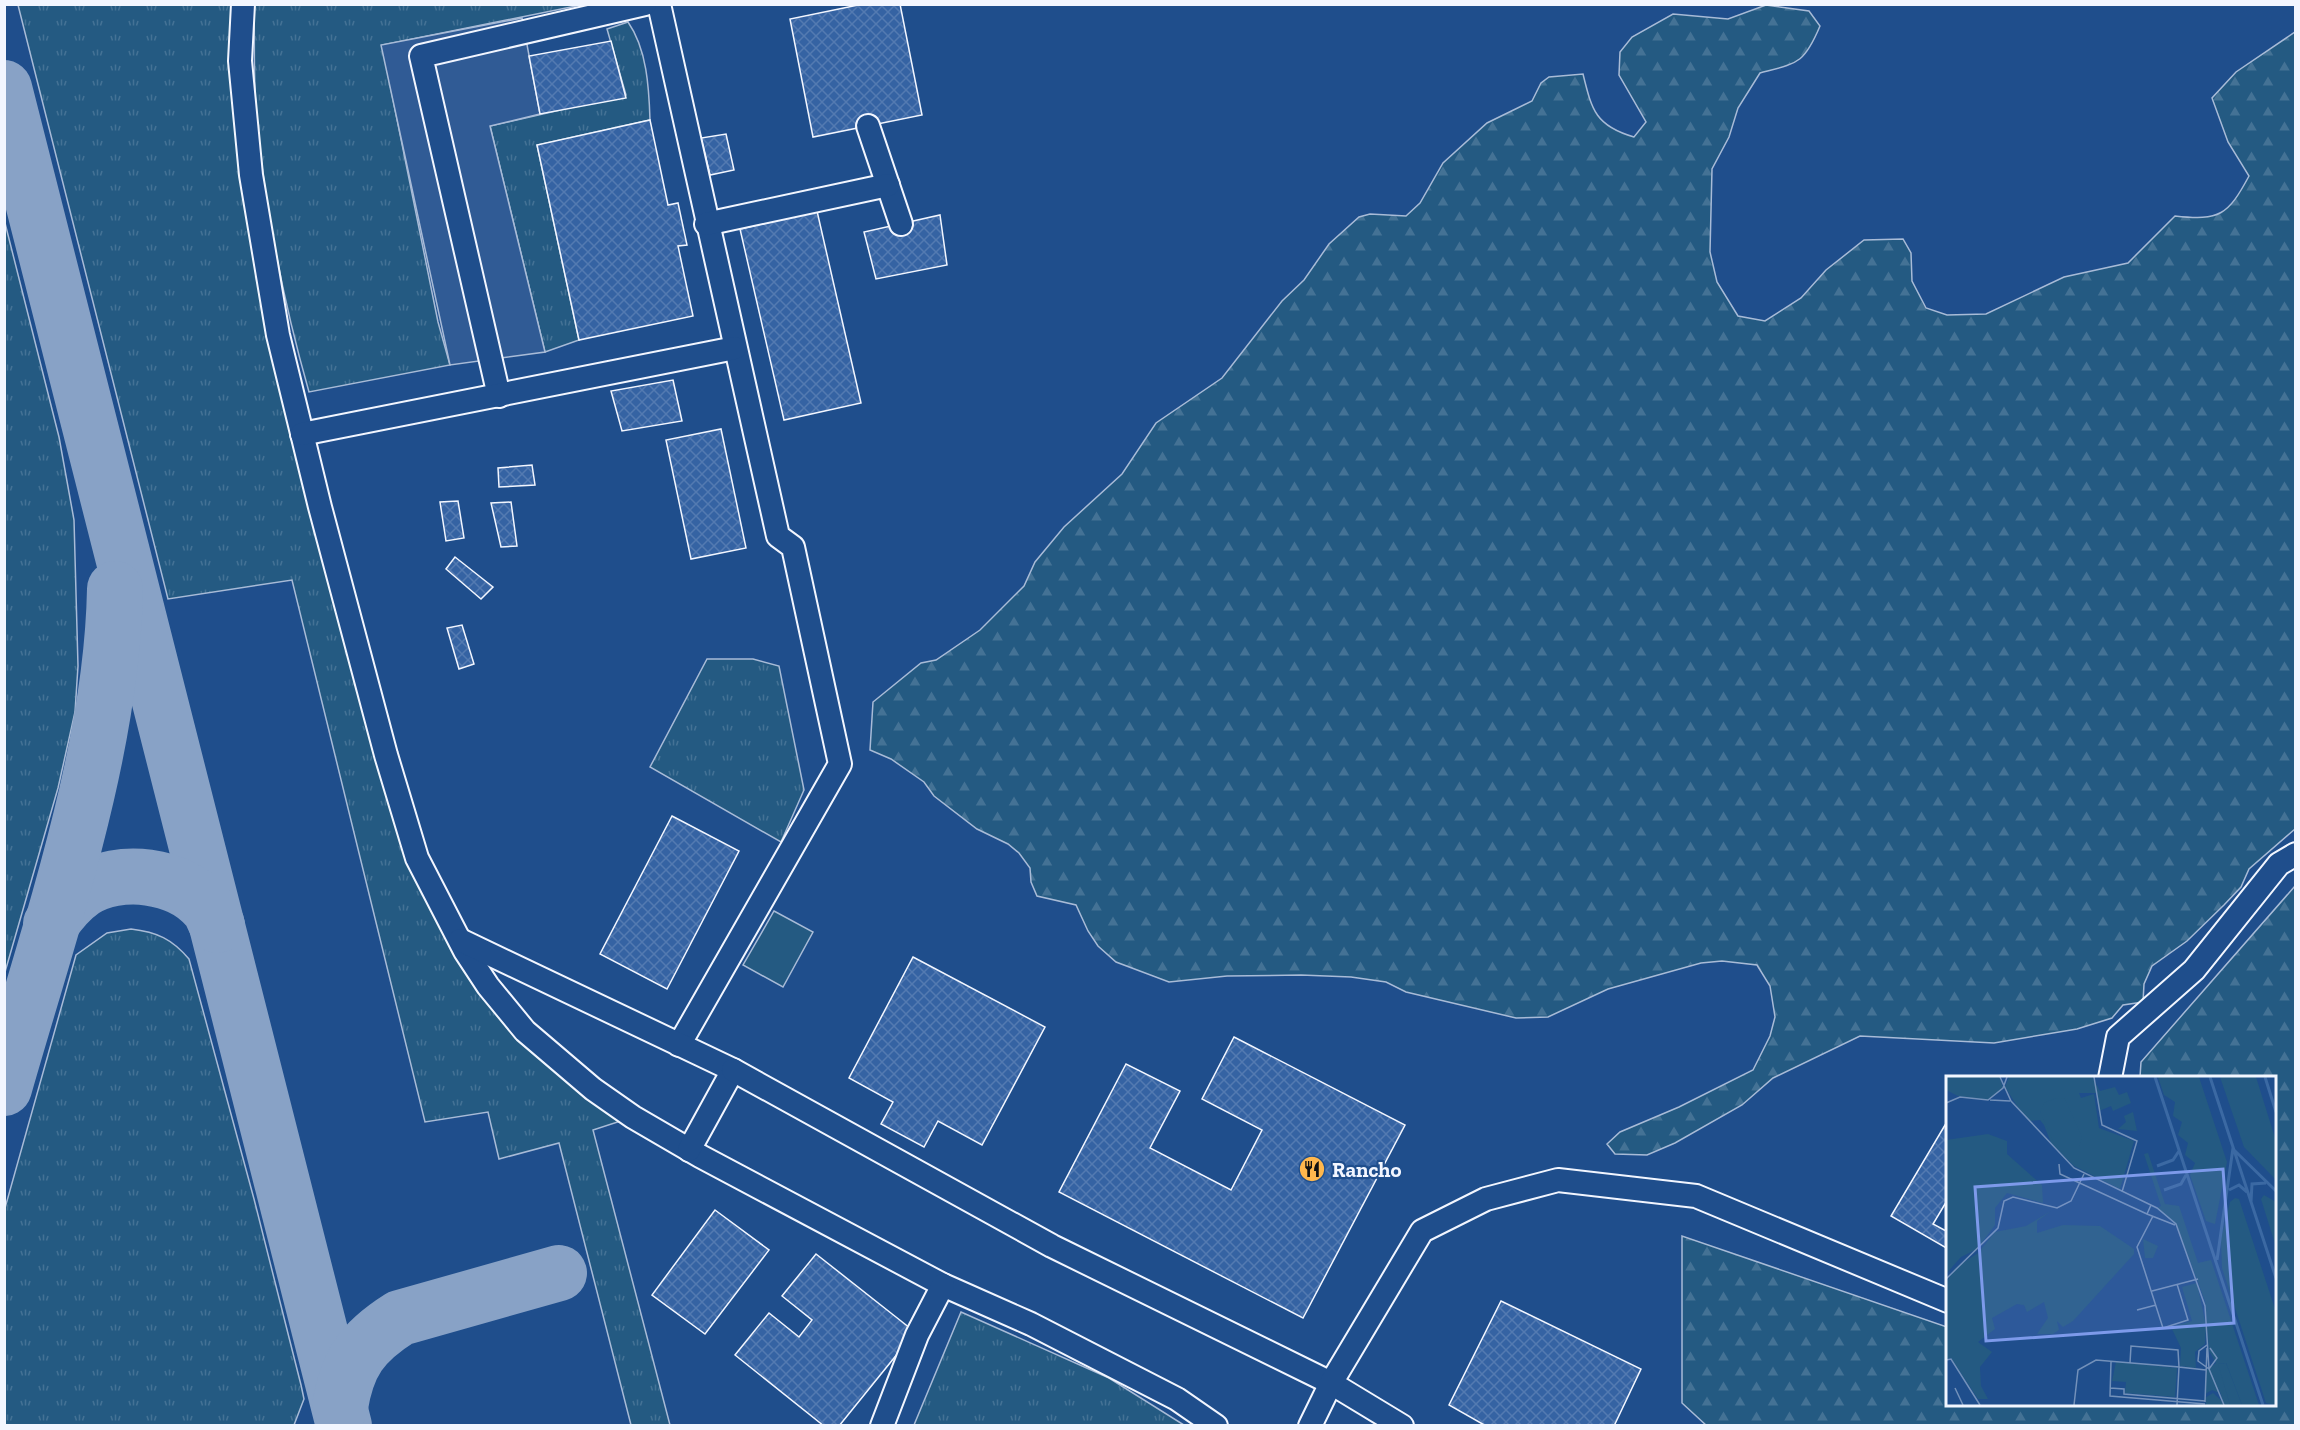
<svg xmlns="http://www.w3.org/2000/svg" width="2300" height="1430" viewBox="0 0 2300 1430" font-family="'Zilla Slab',serif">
<defs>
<pattern id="grass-tufts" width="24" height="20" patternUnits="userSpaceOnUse" patternTransform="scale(1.5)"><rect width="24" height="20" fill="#245a82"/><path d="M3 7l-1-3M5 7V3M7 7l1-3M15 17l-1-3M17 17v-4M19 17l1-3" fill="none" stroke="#447295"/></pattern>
<pattern id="forest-firs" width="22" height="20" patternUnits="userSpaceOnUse" patternTransform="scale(1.5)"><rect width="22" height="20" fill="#245a82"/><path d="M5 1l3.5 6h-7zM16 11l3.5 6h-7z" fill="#447295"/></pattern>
<pattern id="building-cross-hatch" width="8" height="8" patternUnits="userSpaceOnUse" patternTransform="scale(1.5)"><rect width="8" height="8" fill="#3563a3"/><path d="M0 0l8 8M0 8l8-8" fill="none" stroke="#537ab1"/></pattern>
</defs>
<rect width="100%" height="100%" fill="#1f4e8c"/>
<g fill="url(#grass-tufts)" stroke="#a8bbd7" stroke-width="1.5">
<polygon points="18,5 236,5 231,82 249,229 378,727 460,940 525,1031 633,1117 593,1130 670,1425 631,1425 559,1143 499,1159 488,1112 425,1122 292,580 168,599"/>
<path d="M254,5H581L382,45L438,322L450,365L309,392C284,304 266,214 257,123C253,84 255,44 254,5Z"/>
<path d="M628,22C647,49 649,88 650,120L537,145L579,340L545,352L490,126L626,95L607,29Z"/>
<polygon points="5,223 59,437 74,520 78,666 75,712 58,788 5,972"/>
<polygon points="707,659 753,659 779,666 804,790 781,842 650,767"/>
<path d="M131,929C157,932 172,939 189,959L254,1199L301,1385L304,1399L294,1425H5V1208L76,955L107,933Z"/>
<polygon points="961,1312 1109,1378 1184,1425 914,1425"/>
</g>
<g fill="url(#forest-firs)" stroke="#a8bbd7" stroke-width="1.5">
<path d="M1766,5L1809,11L1820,26C1804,64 1798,63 1760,73L1738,108L1729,137L1712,169L1710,252L1717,282L1738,316L1765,321L1801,298L1826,270L1864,240L1903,239L1911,253L1912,281L1926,308L1947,315L1986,314L2064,277L2128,263L2175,216C2220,221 2228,215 2249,176L2228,142L2212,98L2236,72L2295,32V829L2249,869L2241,887L2224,905L2187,941L2152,966L2144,984L2143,1002L2123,1005L2112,1018L2077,1029L1994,1043L1860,1036L1773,1078L1742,1105L1675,1143L1647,1155L1615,1154L1607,1144L1620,1132L1679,1107L1753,1070L1770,1036L1775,1017L1770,986L1757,965L1722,961L1701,963L1608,989L1548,1017L1516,1018L1406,992L1386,982L1351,977L1301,975L1227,976L1169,982L1116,962L1098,946L1088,931L1076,905L1037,896L1031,882L1030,868L1019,853L1008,844L977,829L934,796L924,782L891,759L870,750L873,702L921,663L936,660L980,630L1024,586L1035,562L1064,527L1122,474L1156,423L1222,378L1282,301L1304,280L1329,244L1359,217L1370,214L1406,216L1420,203L1443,163L1487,123L1532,101L1541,83L1549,77L1583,74C1592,111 1596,126 1634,137L1646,122L1619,75L1620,52L1632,37L1673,14L1728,19Z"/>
<polygon points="2295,886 2295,1425 1707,1426 1682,1403 1682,1236 1947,1327 1948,1404 2274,1404 2274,1078 2140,1077 2141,1062"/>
</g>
<polygon fill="#245a82" stroke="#a8bbd7" stroke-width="1.5" points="774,911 813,932 783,987 743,965"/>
<polygon fill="#305b95" stroke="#a8bbd7" stroke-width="1.5" points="522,18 540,114 490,126 545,352 450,365 381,45"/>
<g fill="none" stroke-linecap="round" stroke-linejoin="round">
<g stroke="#88a2c6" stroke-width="56">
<polyline points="4,88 344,1426"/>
<path d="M51,924C60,911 70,899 83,890C119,867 180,874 208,908C212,913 214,920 217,925"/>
<path d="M4,1088C49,930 112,753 115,589"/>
<path d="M340,1407C347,1363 362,1342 400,1318L559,1273"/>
</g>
</g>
<g fill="url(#building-cross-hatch)" stroke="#f2f6ff" stroke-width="1.5">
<polygon points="863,4 900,4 922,115 813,137 790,19"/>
<polygon points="611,41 626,98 540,114 529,56"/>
<polygon points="650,120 668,205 678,203 687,245 678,246 693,316 579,340 537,145"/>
<polygon points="726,134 734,170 710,175 701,138"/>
<polygon points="817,211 861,403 784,420 740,229"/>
<polygon points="940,215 947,265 876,279 864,232"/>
<polygon points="673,380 682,421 622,431 611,391"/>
<polygon points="721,429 746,548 691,559 666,440"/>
<polygon points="532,465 535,485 499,487 498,468"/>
<polygon points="458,501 464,538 446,541 440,502"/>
<polygon points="511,502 517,546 501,547 491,503"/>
<polygon points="455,557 493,587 481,599 446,569"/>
<polygon points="462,625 474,664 459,669 447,628"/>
<polygon points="672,816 739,851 667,989 600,954"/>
<polygon points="913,957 1045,1027 982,1145 938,1121 924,1147 881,1124 893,1102 849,1078"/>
<polygon points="1234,1037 1405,1125 1303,1318 1059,1192 1126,1064 1180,1091 1150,1148 1231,1190 1262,1130 1202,1099"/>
<polygon points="1948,1120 1948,1199 1933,1224 1948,1232 1948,1249 1891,1216"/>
<polygon points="715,1210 769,1250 705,1334 652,1295"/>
<polygon points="816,1254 915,1332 839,1426 824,1426 735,1355 769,1313 799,1337 812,1320 782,1296"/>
<polygon points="1501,1301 1641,1369 1614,1426 1486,1426 1449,1405"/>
</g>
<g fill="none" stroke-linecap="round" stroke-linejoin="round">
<g stroke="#f2f6ff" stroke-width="26">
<g id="minor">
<polyline points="243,4 240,61 251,175 278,335 320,507 386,755 417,858 465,951 488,986 525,1031 593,1089 633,1117 700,1156 943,1285 1031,1324 1177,1399 1216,1426"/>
<polyline points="659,4 778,536 793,547 840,764 679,1045"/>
<polyline points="868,126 901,224"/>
<polyline points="706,224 888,185"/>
<polyline points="499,396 421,56 645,4"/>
<polyline points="302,434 735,348"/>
<polyline points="460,940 733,1070 689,1150"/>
<polyline points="733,1070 1052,1246 1331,1383 1402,1426"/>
<polyline points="2110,1078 2118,1037 2194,970 2279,864 2296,854"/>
<polyline points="882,1426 917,1335 943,1285"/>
<polyline points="1310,1426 1331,1383 1422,1231 1486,1199 1558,1180 1696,1196 1948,1301"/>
</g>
</g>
<use href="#minor" stroke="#1f4e8c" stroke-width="22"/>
</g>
<defs>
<g id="restaurant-disc" transform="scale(1.35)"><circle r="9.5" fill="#ffb74d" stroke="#1f4e8c"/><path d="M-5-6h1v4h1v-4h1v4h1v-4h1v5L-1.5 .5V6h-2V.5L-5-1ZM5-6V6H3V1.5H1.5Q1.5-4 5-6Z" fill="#111"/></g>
</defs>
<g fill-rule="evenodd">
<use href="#restaurant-disc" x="1312" y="1169"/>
</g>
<g text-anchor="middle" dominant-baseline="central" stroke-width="4.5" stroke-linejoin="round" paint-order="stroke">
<g font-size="21" font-weight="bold" fill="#f2f6ff" stroke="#1f4e8c" text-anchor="start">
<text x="1332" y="1169">Rancho</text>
</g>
</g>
<g transform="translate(1946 1076)">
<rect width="330" height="330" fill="#1f4e8c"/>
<path d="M63,1H146L154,15L169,11L173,19L181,16L185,27L167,35L165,30L153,35L151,17H133L135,22L148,18L153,52L188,65L174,113L128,90L105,67L98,49L94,44L84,45L71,30L59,11ZM212,1H253L281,86L269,148L260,145L244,99L249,87L239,79L242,67L232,59L236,46L227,40L229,26L218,19ZM274,1H310L330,65V104L298,71ZM187,36L191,55L172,53L180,46L178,40ZM202,77L219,128L233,130L252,187L265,184L313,329H296L280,287L273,288L284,329H260L259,322L267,317L277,326L273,312L274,317L266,314L259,318L260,295L270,287L263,275L259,225L231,150L211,132L215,130L198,78ZM318,119L330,126V171L315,123ZM289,122L293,123L330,236V329L320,327L276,192L275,163L284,126ZM197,163L212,170L207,182H199ZM251,207L260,250L259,268L249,276L250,292L234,290L235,272L225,251L246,245L236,211ZM170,286L231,292L229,321L179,317L180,306L166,305Z" fill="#245a82"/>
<path d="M0,1H54L57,12L42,24L12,20L0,14ZM42,58L61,65V78L96,109L97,127L61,117L49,132V149L31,173L15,181L0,198V64ZM105,135L91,145V157L117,149L154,150L188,173V178L127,245L117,251L111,245L113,254L107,258H91L102,242L98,226L81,236L78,229L71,228L46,242L49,253L32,266L46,276L34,291L35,310L42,323H32L5,282L0,283V207L9,192L32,177L49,156L80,150Z" fill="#245a82"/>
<path d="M280,287L296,329H284L272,288Z" fill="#245a82"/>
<path d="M110,22L119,23L136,61L133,70L119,77L110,72L94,36L98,27Z" fill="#245a82"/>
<path fill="none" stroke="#3b69a3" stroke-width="3" d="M209,1L317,329M264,1L330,202M319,1L330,36M288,74L330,115M211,90L227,84L233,75M218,114L235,108L240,99M283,114L293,109L301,116M305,126L306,108L320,107M271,184L287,72"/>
<path fill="none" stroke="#7391ba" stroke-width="1.5" d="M54,1L65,25L128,92L211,132L230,148L259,230L263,293M148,1L156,49L191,65L176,116M44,24L64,25M0,27L14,21L42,24L57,12L61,1M113,88L114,98L201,138M205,129L201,138L229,149M207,140L191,171L217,252L242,244L231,208M0,203L52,152L58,125L67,121L111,132L125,125L138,98M206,215L252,203M191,234L210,229M261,269L253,275L252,285L263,293L278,329M0,284L5,283L34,329M165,286L164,320L259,328M184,287L185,270L232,274L233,291L260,294M263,293L271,282L264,272M9,312L17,329M164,312L178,313V318L259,325M259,326L261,272M128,329L132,294L150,284L233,291L231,329"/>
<path fill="#7d9aea" fill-opacity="0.15" stroke="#7d9aea" stroke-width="3" d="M277,93L288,247L40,265L29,111Z"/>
<rect width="330" height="330" fill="none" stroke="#f2f6ff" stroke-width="3"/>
</g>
<rect width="2300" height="1430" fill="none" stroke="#f2f6ff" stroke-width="12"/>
</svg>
